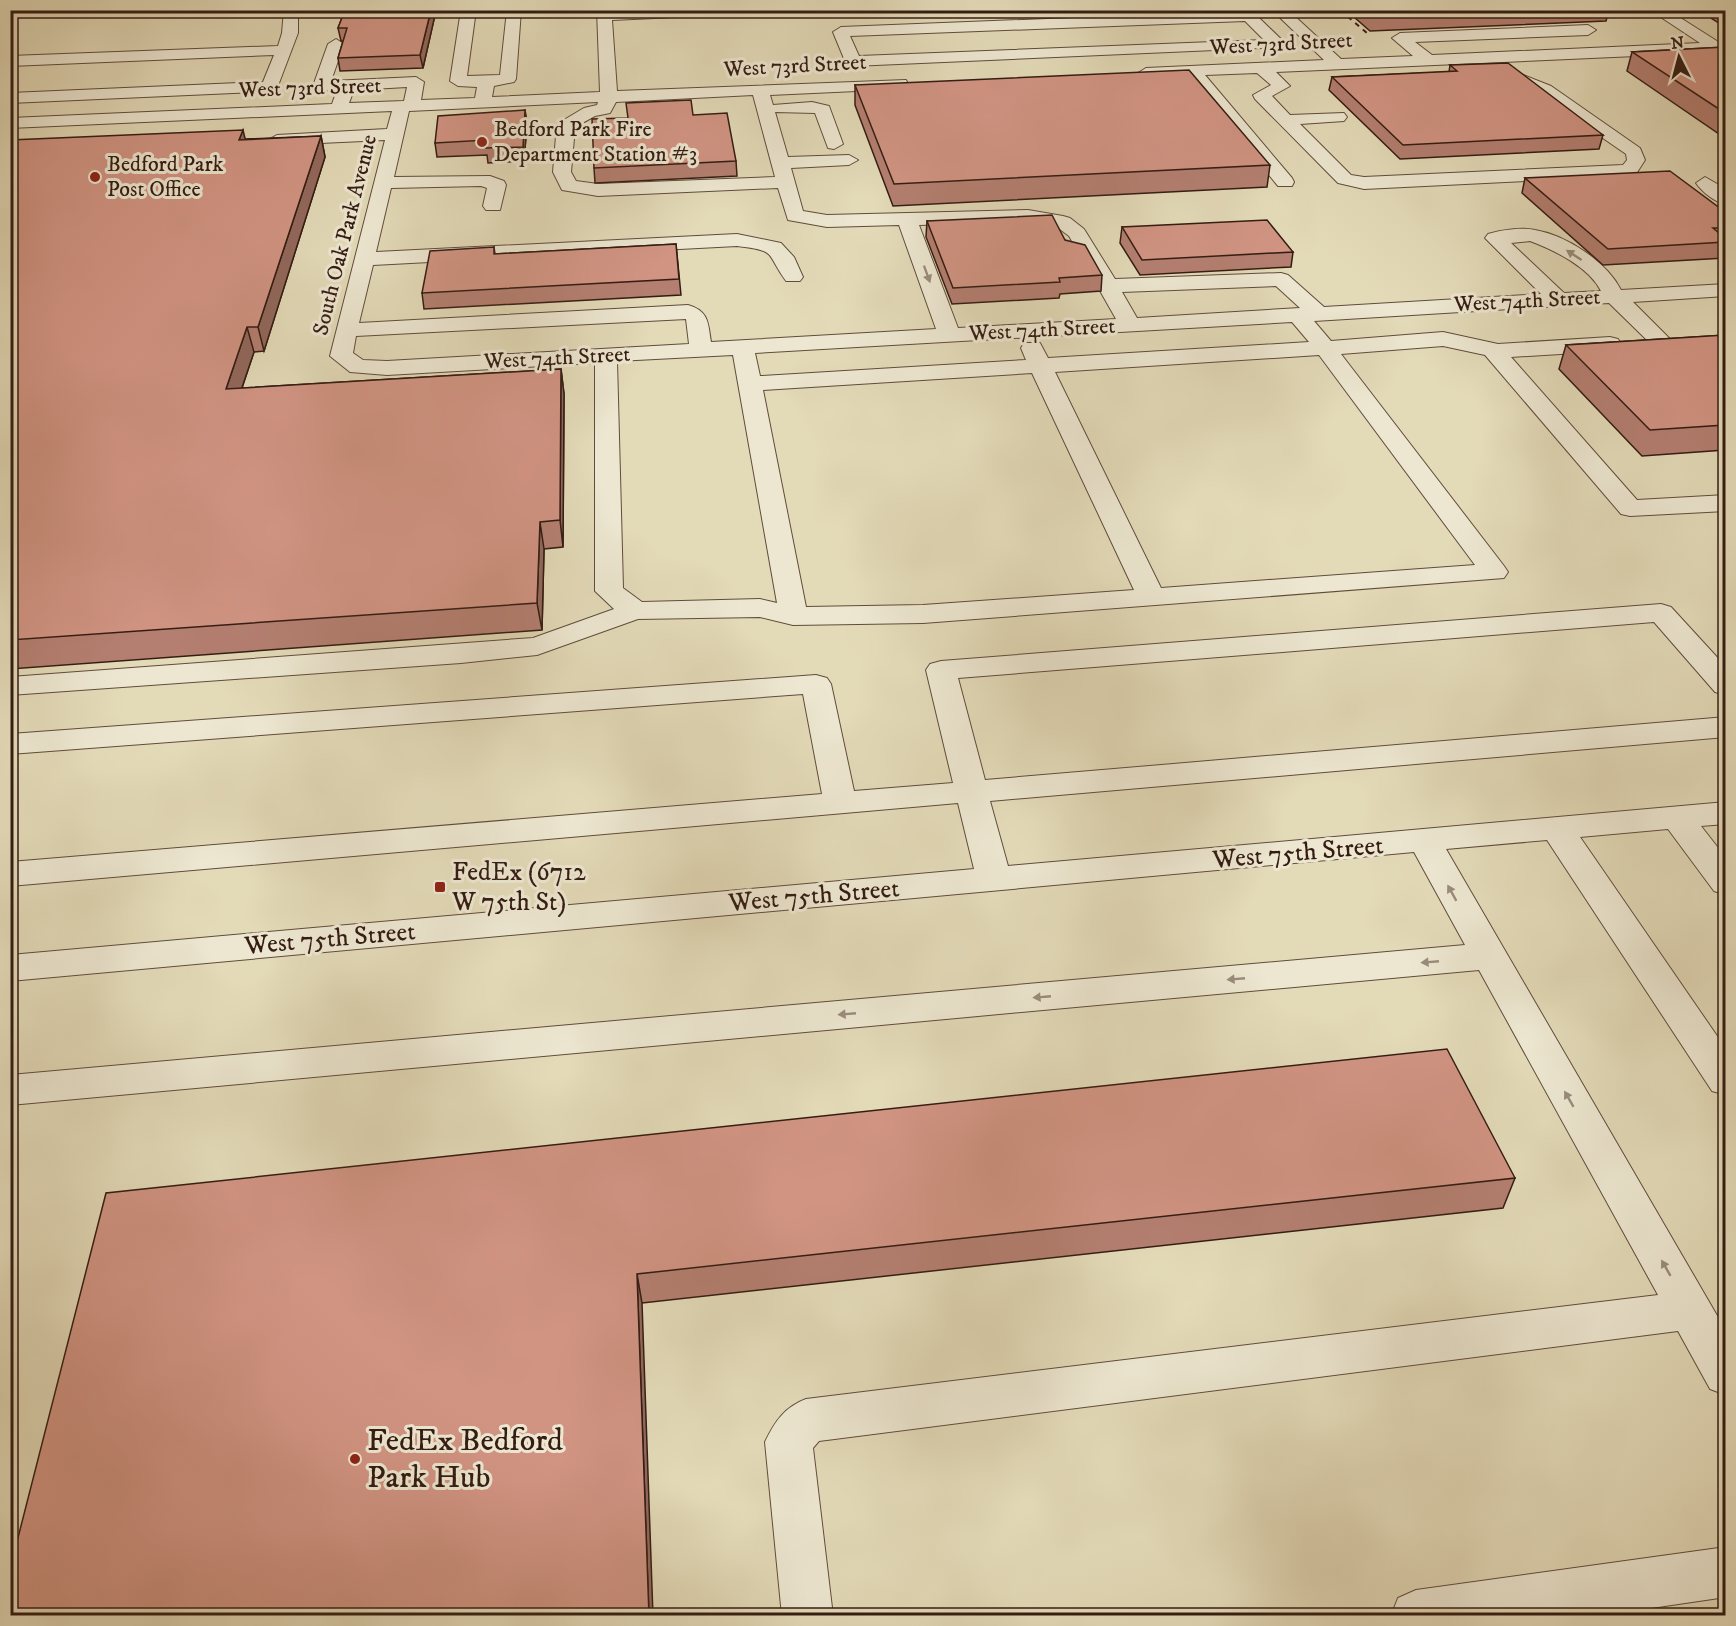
<svg xmlns="http://www.w3.org/2000/svg" width="1736" height="1626" viewBox="0 0 1736 1626" font-family="'IM FELL DW Pica',serif">
<rect width="100%" height="100%" fill="#e3dab8"/>
<filter id="stains"><feTurbulence type="fractalNoise" baseFrequency=".00333" numOctaves="4"/><feColorMatrix values="0 0 0 0 .2 0 0 0 0 .09 0 0 0 0 .02 0 0 0 .5 -.17"/></filter>
<radialGradient id="worn" r=".72"><stop offset=".6" stop-color="#630" stop-opacity="0"/><stop offset="1" stop-color="#630" stop-opacity=".3"/></radialGradient>
<g fill="none" stroke-linecap="round" stroke-linejoin="round">
<g stroke="#604c3c" stroke-width="2">
<g id="minor">
<polygon points="10,10 82,10 75,14 10,17"/>
<polygon points="284,10 298,10 298,33 276,91 10,103 10,93 263,82 274,55 10,66 10,56 278,46 282,33"/>
<path d="M461,10H476L467,76L500,75L507,10H521L516,79L514,82L494,86L492,97L600,92L597,10H748L741,14L612,20L617,91L906,80L908,84L906,88L900,89L770,95L773,105L812,102L829,106L843,144L834,149L828,148L815,113L775,112L788,157L849,155L858,160L849,165L791,168L803,211L827,215L1028,210L1063,216L1070,218L1084,229L1115,279L1281,273L1288,275L1324,307L1541,294L1485,238L1488,234C1501,230 1521,227 1535,230C1566,235 1607,262 1621,290L1726,284V296L1633,302L1671,340L1668,345H1652L1609,303L1314,321L1331,341L1443,332L1498,344L1610,337L1618,339L1621,344L1618,349L1610,351L1511,357L1637,500L1726,495V511L1630,516L1621,514L1485,355L1443,346L1341,354L1504,566L1508,572L1504,578L923,623L793,625L760,617L638,619L537,655L461,663L10,695V677L533,638L614,609L595,591V363L387,375L350,372L330,356L385,140L277,145L268,140L277,135L387,129L392,111L10,128V118L332,104L337,90L321,91L313,86L328,44L336,39L344,44L331,81L416,77L424,82L421,100L475,98L477,87L458,86L450,81ZM407,87L404,101L349,103L354,90ZM753,95L775,177L598,184L576,181L571,172L575,127L595,116L610,113L616,102ZM598,102L597,105L584,108L557,124L553,172L562,190L598,196L778,188L788,220L827,227L899,225L936,329L711,342C708,323 709,311 688,305L359,323L373,265L737,246C778,251 765,252 786,281H800L803,277L794,257L781,243L737,234L376,252L391,188L481,186L487,188L483,206L486,210H500L506,185L504,181L490,176L394,177L409,111ZM1028,222L1057,227L1069,236L1116,319L958,328L919,225ZM1530,241C1554,250 1589,267 1601,291L1564,293L1511,243ZM1276,286L1300,308L1137,318L1122,292ZM686,319L689,344L387,361L363,360L353,353L356,336ZM1292,322L1309,342L1048,358L1040,343H1024L1021,348L1026,360L760,376L755,353ZM733,355L777,603L760,599L642,602L623,588L617,361ZM1319,355L1475,565L1161,588L1055,372ZM1032,373L1134,590L923,605L806,607L763,390Z"/>
<polygon points="1272,10 1288,10 1341,59 1413,56 1392,38 1400,33 1588,25 1596,30 1588,35 1415,42 1432,55 1700,43 1650,10 1668,10 1720,43 1726,42 1726,52 1276,72 1290,86 1272,96 1290,115 1344,113 1347,117 1344,121 1300,124 1351,175 1364,177 1623,165 1627,160 1626,154 1539,94 1492,73 1490,70 1492,67 1498,65 1551,86 1640,148 1645,160 1636,174 1629,176 1364,189 1338,183 1255,99 1253,95 1271,85 1257,73 1205,75 1292,178 1294,182 1292,186 1278,186 1188,76 1146,78 1138,73 1146,68 1324,60"/>
<path d="M1249,11L1254,13L1283,41L1285,44L1283,47L853,66L845,61L833,32L841,27ZM1245,21L1264,40L859,56L850,36Z"/>
<path d="M1705,177L1726,189V205C1715,202 1702,192 1696,183Z"/>
<path d="M1661,604L1671,607L1726,667V695L1715,692L1654,622L958,678L985,780L1726,717V737L990,801L1008,866L1726,802V824L1701,826L1726,858V895L1714,891L1668,829L1580,837L1726,1049V1095L1712,1091L1547,840L1446,849L1726,1331V1395L1710,1389L1678,1331L819,1441L813,1448L833,1616H782L765,1442C775,1421 785,1407 806,1399L1658,1295L1479,970L10,1105V1075L1465,945L1414,852L10,981V955L974,869L958,803L10,886V862L822,794L803,694L10,754V734L816,675L827,678L831,684L854,791L953,783L926,670L930,664L941,661Z"/>
<polygon points="1726,1547 1726,1597 1597,1616 1391,1616 1398,1598 1416,1590"/>
</g>
</g>
<use href="#minor" fill="#ede7d1" fill-rule="evenodd"/>
<polyline stroke="#341c13" stroke-width="2" stroke-dasharray="5 5" stroke-linecap="butt" points="1340,10 1367,33"/>
</g>
<g fill="#b47f71" stroke="#341c13" stroke-width="1.5">
<polygon points="345,10 434,10 435,15 423,68 340,71 338,58 343,41 341,41 338,28"/>
<polygon points="1346,10 1609,10 1606,21 1370,31"/>
<polygon points="1698,10 1725,10 1725,27"/>
<polygon points="1725,47 1725,138 1627,71 1632,52"/>
<polygon points="1450,65 1603,135 1599,149 1400,159 1329,90 1332,77 1449,72"/>
<polygon points="855,85 1270,165 1267,187 893,206 855,105"/>
<polygon points="525,110 527,124 524,161 488,163 487,155 437,157 435,143"/>
<polygon points="693,115 736,161 737,176 595,183 594,168"/>
<polygon points="321,136 325,157 264,351 254,352 242,388 561,369 564,394 563,547 544,549 542,630 10,669 10,140 245,139"/>
<polygon points="1525,178 1725,212 1725,258 1603,265 1522,193"/>
<polygon points="927,221 1065,240 1102,275 1101,291 1060,294 1059,298 952,304 926,237"/>
<polygon points="1122,227 1293,252 1291,267 1140,275 1120,243"/>
<polygon points="676,244 681,295 424,309 422,293 494,247 495,254"/>
<polygon points="1725,335 1725,450 1642,456 1559,369 1566,345"/>
<polygon points="1515,1178 1503,1208 642,1303 106,1193"/>
</g>
<g fill="#92685c" stroke="#341c13" stroke-width="1.5">
<polygon points="431,10 434,10 435,15 423,68 420,55"/>
<polygon points="525,110 527,124 524,161 523,147"/>
<polygon points="243,130 248,151 239,140"/>
<polygon points="321,136 325,157 264,351 258,327"/>
<polygon points="247,327 254,352 233,414 226,389"/>
<polygon points="561,369 564,394 563,547 560,520"/>
<polygon points="540,522 544,549 542,630 537,603"/>
<polygon points="637,1274 642,1303 653,1616 649,1616"/>
</g>
<g fill="#d19483" stroke="#341c13" stroke-width="1.5">
<polygon points="345,10 431,10 420,55 338,58 347,28 338,28"/>
<polygon points="1371,10 1414,10 1373,12"/>
<polygon points="1725,47 1725,113 1632,52"/>
<polygon points="1508,63 1603,135 1403,145 1332,77 1457,71 1450,65"/>
<polygon points="1189,70 1270,165 894,184 855,85"/>
<polygon points="691,100 693,115 727,113 736,161 594,168 592,119 628,118 626,103"/>
<polygon points="525,110 523,147 486,148 487,140 435,143 438,116"/>
<polygon points="243,130 239,140 321,136 258,327 247,327 226,389 561,369 560,520 540,522 537,603 10,640 10,140"/>
<polygon points="1670,171 1725,212 1725,228 1713,228 1725,238 1725,242 1608,249 1525,178"/>
<polygon points="1052,215 1065,240 1085,245 1102,275 1059,278 1060,282 953,288 927,221"/>
<polygon points="1267,220 1293,252 1142,260 1122,227"/>
<polygon points="676,244 679,279 422,293 430,251 494,247 494,254"/>
<polygon points="1725,335 1725,425 1650,430 1566,345"/>
<polygon points="1447,1049 1515,1178 637,1274 649,1616 10,1616 10,1569 106,1193"/>
</g>
<defs><path id="oneway-solid" d="M-6-.8H1V-3.2L6.5 0L1 3.2V.8H-6Z" transform="scale(1.5)"/></defs>
<g fill="#9a8c7c">
<use href="#oneway-solid" transform="translate(1574 255) rotate(-147)"/>
<use href="#oneway-solid" transform="translate(927 274) rotate(70)"/>
<use href="#oneway-solid" transform="translate(1452 893) rotate(-119)"/>
<use href="#oneway-solid" transform="translate(1430 962) rotate(175)"/>
<use href="#oneway-solid" transform="translate(1236 979) rotate(175)"/>
<use href="#oneway-solid" transform="translate(1042 997) rotate(175)"/>
<use href="#oneway-solid" transform="translate(847 1014) rotate(175)"/>
<use href="#oneway-solid" transform="translate(1569 1099) rotate(-120)"/>
<use href="#oneway-solid" transform="translate(1666 1268) rotate(-120)"/>
</g>
<g fill="#8f2418" stroke="#ede7d1" stroke-width="2">
<circle cx="482" cy="142" r="6"/>
<circle cx="95" cy="177" r="6"/>
<rect x="434" y="881" width="12" height="12" rx="3"/>
<circle cx="355" cy="1459" r="6"/>
</g>
<g text-anchor="middle" dominant-baseline="central" stroke-width="6" stroke-linejoin="round" paint-order="stroke">
<g font-size="22" fill="#341c13" stroke="#ede7d1">
<text transform="translate(1281 44) rotate(-3)">West 73rd Street</text>
<text transform="translate(795 66) rotate(-3)">West 73rd Street</text>
<text transform="translate(310 88) rotate(-2)">West 73rd Street</text>
<text transform="translate(345 235) rotate(-76)">South Oak Park Avenue</text>
<text transform="translate(1527 301) rotate(-3)">West 74th Street</text>
<text transform="translate(1042 330) rotate(-3)">West 74th Street</text>
<text transform="translate(557 358) rotate(-3)">West 74th Street</text>
</g>
<g font-size="22" fill="#341c13" stroke="#ede7d1" text-anchor="start">
<text x="494" y="129">Bedford Park Fire<tspan x="494" dy="25">Department Station #3</tspan></text>
<text x="107" y="164">Bedford Park<tspan x="107" dy="25">Post Office</tspan></text>
</g>
<g font-size="26" fill="#341c13" stroke="#ede7d1">
<text transform="translate(1298 853) rotate(-5)">West 75th Street</text>
<text transform="translate(814 896) rotate(-5)">West 75th Street</text>
<text transform="translate(330 939) rotate(-5)">West 75th Street</text>
</g>
<g font-size="26" fill="#341c13" stroke="#ede7d1" text-anchor="start">
<text x="452" y="872">FedEx (6712<tspan x="452" dy="30">W 75th St)</tspan></text>
</g>
<g font-size="32" fill="#341c13" stroke="#ede7d1" text-anchor="start">
<text x="367" y="1441">FedEx Bedford<tspan x="367" dy="37">Park Hub</tspan></text>
</g>
</g>
<rect width="1736" height="1626" fill="none" stroke="#e3dab8" stroke-width="36"/>
<rect x="12" y="12" width="1712" height="1602" fill="none" stroke="#341c13" stroke-width="3"/>
<rect x="18" y="18" width="1700" height="1590" fill="none" stroke="#341c13" stroke-width="1.5"/>
<g transform="translate(1679 57) rotate(354)" stroke="#ede7d1" stroke-width="4.5" paint-order="stroke">
<path d="M0-4.5L10 22L0 15L-10 22Z" fill="#341c13"/>
<text y="-9" font-size="16" font-weight="bold" text-anchor="middle" fill="#341c13">N</text>
</g>
<rect width="100%" height="100%" filter="url(#stains)"/>
<rect width="100%" height="100%" fill="url(#worn)"/>
</svg>
